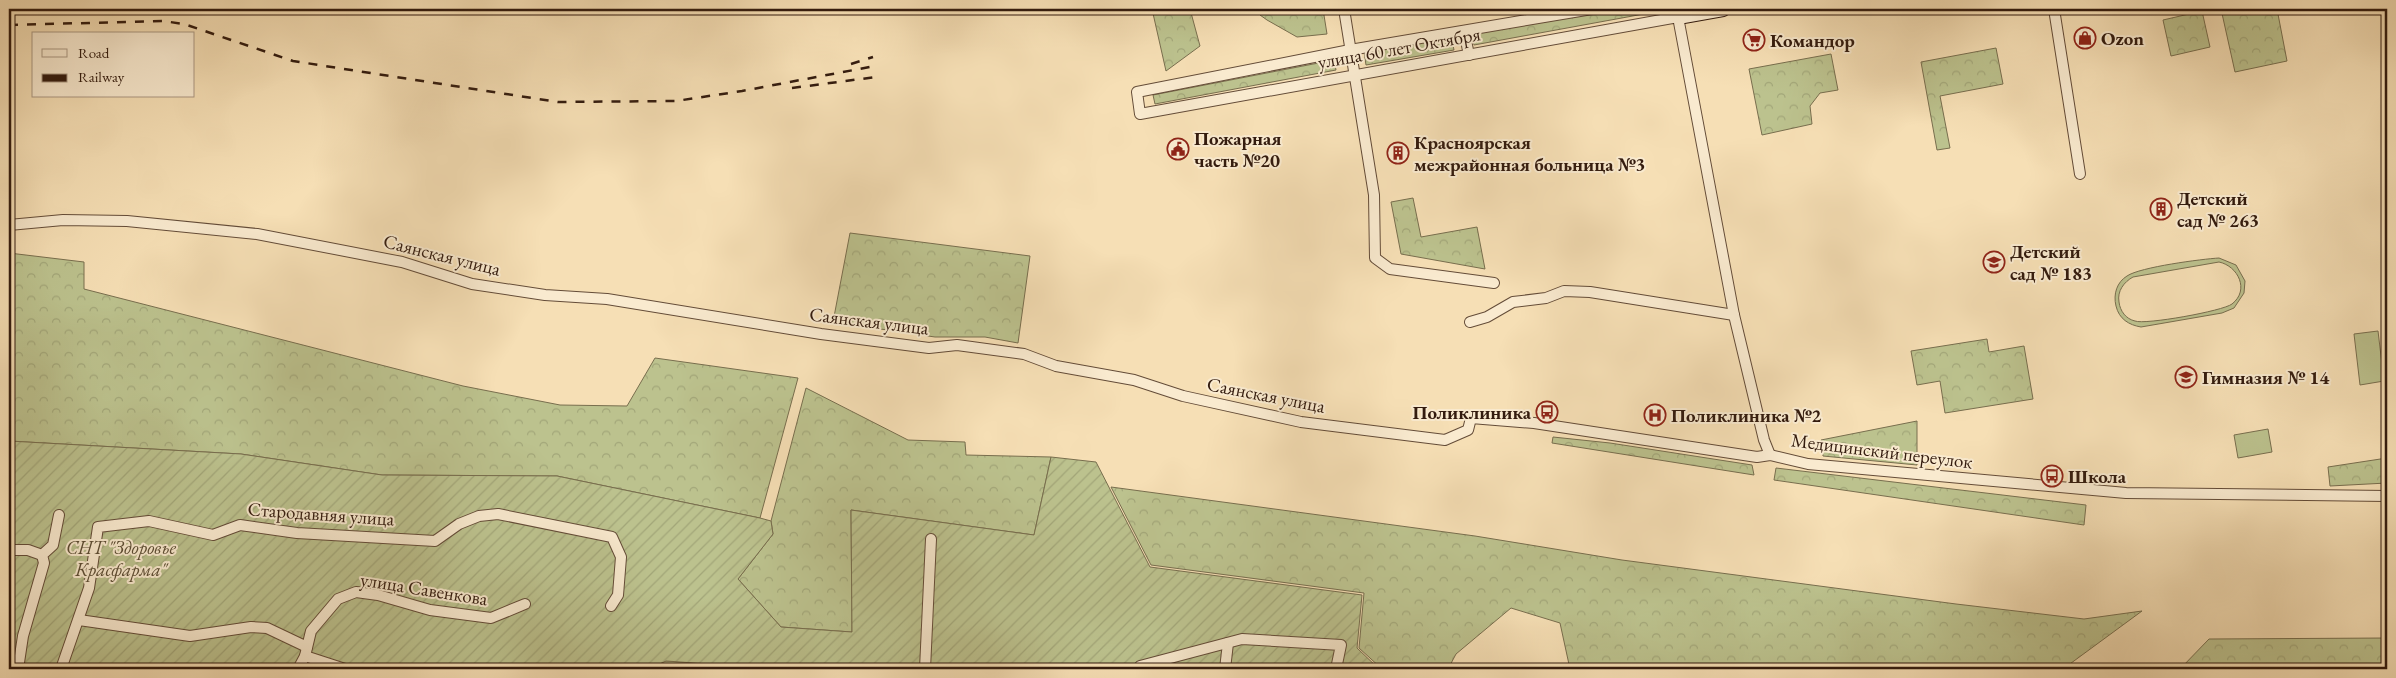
<svg xmlns="http://www.w3.org/2000/svg" width="2396" height="678" viewBox="0 0 2396 678" font-family="'EB Garamond',serif">
<defs>
<pattern id="forest-crowns" width="20" height="18" patternUnits="userSpaceOnUse" patternTransform="scale(1.25)"><rect width="20" height="18" fill="#bcc28e"/><path d="M2 6a3 3 0 1 1 6 0M12 15a3 3 0 1 1 6 0" fill="none" stroke="#a2a679"/></pattern>
<pattern id="garden-furrows" width="10" height="10" patternUnits="userSpaceOnUse" patternTransform="scale(1.25)"><rect width="10" height="10" fill="#bcc28e"/><path d="M-1 1l2-2M0 10L10 0M9 11l2-2" fill="none" stroke="#a2a679"/></pattern>
</defs>
<rect width="100%" height="100%" fill="#f6dfb5"/>
<filter id="stains"><feTurbulence type="fractalNoise" baseFrequency=".004" numOctaves="4"/><feColorMatrix values="0 0 0 0 .2 0 0 0 0 .09 0 0 0 0 .02 0 0 0 .5 -.17"/></filter>
<radialGradient id="worn" r=".72"><stop offset=".6" stop-color="#630" stop-opacity="0"/><stop offset="1" stop-color="#630" stop-opacity=".3"/></radialGradient>
<g fill="#bcc28e" stroke="#786e4e" fill-rule="evenodd">
<path d="M2219,258L2236,265L2245,281L2244,293L2234,308L2222,313L2141,327C2129,325 2119,319 2116,306C2113,294 2117,282 2127,276C2140,267 2202,259 2219,258ZM2219,262C2238,266 2250,290 2232,304C2223,311 2145,325 2135,321C2126,319 2120,311 2119,302C2117,291 2124,282 2133,277Z"/>
<polygon points="2378,331 2384,381 2360,385 2354,334"/>
<polygon points="2268,429 2272,452 2238,458 2234,435"/>
</g>
<g fill="url(#forest-crowns)" stroke="#786e4e">
<polygon points="1152,9 1190,9 1200,46 1166,71"/>
<polygon points="1259,9 1323,9 1327,34 1297,37 1267,20 1260,15"/>
<polygon points="1614,9 1660,9 1660,11 1474,45 1472,34"/>
<polygon points="2221,9 2277,9 2287,61 2235,72"/>
<polygon points="2202,11 2210,47 2171,56 2163,20"/>
<polygon points="1451,36 1454,50 1366,65 1364,52"/>
<polygon points="1996,48 2003,84 1940,96 1950,148 1937,150 1921,62"/>
<polygon points="1831,54 1838,90 1820,93 1810,106 1812,124 1762,135 1749,69"/>
<polygon points="1334,60 1336,70 1155,104 1153,95"/>
<polygon points="1413,198 1421,237 1477,227 1485,269 1401,254 1391,202"/>
<polygon points="850,233 1030,256 1018,343 985,337 935,337 833,322"/>
<polygon points="9,253 84,262 84,289 463,386 560,405 627,406 655,358 798,378 760,518 557,476 382,475 241,454 9,441"/>
<polygon points="1987,339 1989,352 2024,346 2033,399 1945,413 1940,381 1917,385 1911,351"/>
<polygon points="806,388 908,440 965,442 966,455 1051,457 1034,535 851,510 852,632 781,627 738,579 773,534 771,521"/>
<polygon points="1917,421 1917,465 1823,456 1821,440"/>
<polygon points="1553,437 1610,443 1752,465 1754,475 1552,443"/>
<polygon points="2387,458 2387,483 2330,486 2328,467"/>
<polygon points="1776,468 2086,505 2084,525 1774,480"/>
<polygon points="1111,487 1475,536 1622,560 1956,604 2084,619 2142,611 2063,669 1570,669 1560,623 1511,608 1456,654 1448,669 1382,669 1359,648 1364,593 1151,565"/>
<polygon points="2387,638 2387,669 2180,669 2209,639"/>
<polygon points="666,661 779,669 649,669 654,665"/>
</g>
<polygon fill="url(#garden-furrows)" stroke="#786e4e" points="9,441 241,454 382,475 557,476 760,518 771,521 773,534 738,579 781,627 852,632 851,510 1034,535 1051,457 1096,462 1150,567 1362,595 1357,648 1379,669 779,669 666,661 649,669 9,669"/>
<g fill="none" stroke-linecap="round" stroke-linejoin="round">
<g stroke="#644c38" stroke-width="12">
<g id="street">
<polyline points="1344,9 1374,195 1375,258 1390,269 1494,283"/>
<polyline points="1592,9 1350,50 1137,92 1140,114 1678,17 1734,315 1764,440 1770,455"/>
<polyline points="2054,9 2080,174"/>
<polyline points="1464,31 1469,55"/>
<polyline points="9,225 63,220 127,221 257,234 402,262 472,284 545,295 607,299 821,334 929,348 957,345 1024,354 1056,366 1134,380 1183,396 1301,422 1445,440 1468,430 1471,418 1534,423 1757,457 1770,455 1808,464 2126,493 2387,496"/>
<polyline points="1470,322 1487,317 1513,302 1546,298 1564,291 1590,292 1734,315"/>
<polyline points="9,550 28,550 42,555"/>
<polyline points="79,620 190,636 251,627 267,628 307,647"/>
<polyline points="305,656 345,669"/>
<polyline points="1140,666 1242,639 1341,645 1336,669"/>
<polyline points="18,669 23,636 44,563 42,555 53,545 59,515"/>
<polyline points="61,669 89,588 98,527 149,521 213,535 240,525 297,533 435,541 459,524 479,516 498,514 612,537 621,557 618,595 611,606"/>
<polyline points="298,669 305,656 311,631 338,599 356,592 378,595 430,610 491,618 525,604"/>
<polyline points="925,669 931,539"/>
<polyline points="1225,669 1228,643"/>
</g>
</g>
<g stroke="#331b0e" stroke-width="16">
<polyline id="secondary" points="1677,9 1678,17 1723,9"/>
</g>
<use href="#street" stroke="#f9eacf" stroke-width="10"/>
<use href="#secondary" stroke="#f9eacf" stroke-width="14"/>
<g stroke="#331b0e" stroke-width="2.5" stroke-dasharray="9 9" stroke-linecap="butt">
<polyline points="9,25 163,21 184,24 293,61 558,102 676,101 742,91 875,66"/>
<polyline points="851,64 873,57"/>
<polyline points="792,88 876,77"/>
</g>
</g>
<defs>
<g id="shop-ring" transform="scale(1.125)"><circle r="9.5" fill="#f9eacf" stroke="#8f2418" stroke-width="1.5"/><path d="M-5-2.5h2.3a2.7 3.5 0 0 1 5.4 0H5L5.5 6h-11ZM-1.5-2.5h3a1.5 2.3 0 0 0-3 0Z" fill="#8f2418"/></g>
<g id="supermarket-ring" transform="scale(1.125)"><circle r="9.5" fill="#f9eacf" stroke="#8f2418" stroke-width="1.5"/><path d="M-6-5.5h2.5l.6 2H6L4.5 2H-2.5L-4.4-4H-6ZM-1.5 3.2a1.3 1.3 0 1 0 .1 0ZM3 3.2a1.3 1.3 0 1 0 .1 0Z" fill="#8f2418"/></g>
<g id="civic-ring" transform="scale(1.125)"><circle r="9.5" fill="#f9eacf" stroke="#8f2418" stroke-width="1.5"/><path d="M-.6-6.5H3V-4.5H.6V-3L4-1V1h2V6H-6V1h2V-1L-.6-3ZM-1.2 2.5V6h2.4V2.5Z" fill="#8f2418"/></g>
<g id="building-ring" transform="scale(1.125)"><circle r="9.5" fill="#f9eacf" stroke="#8f2418" stroke-width="1.5"/><path d="M-4-6H4V6H1V3H-1V6H-4ZM-2.5-4.3h1.7v1.8h-1.7ZM.8-4.3h1.7v1.8H.8ZM-2.5-1h1.7V.8h-1.7ZM.8-1h1.7V.8H.8Z" fill="#8f2418"/></g>
<g id="school-ring" transform="scale(1.125)"><circle r="9.5" fill="#f9eacf" stroke="#8f2418" stroke-width="1.5"/><path d="M0-5L7-2L0 1L-7-2ZM-4 1L0 2.5L4 1V4Q0 6-4 4Z" fill="#8f2418"/></g>
<g id="bus-ring" transform="scale(1.125)"><circle r="9.5" fill="#f9eacf" stroke="#8f2418" stroke-width="1.5"/><path d="M-5-6H5V4H4V6H2V4H-2V6H-4V4H-5ZM-3.5-4V0h7V-4ZM-3.5 1.2v1.5H-2V1.2ZM2 1.2v1.5H3.5V1.2Z" fill="#8f2418"/></g>
<g id="hospital-ring" transform="scale(1.125)"><circle r="9.5" fill="#f9eacf" stroke="#8f2418" stroke-width="1.5"/><path d="M-5-5h3v3.5h4V-5h3V5h-3V1.5h-4V5h-3Z" fill="#8f2418"/></g>
</defs>
<g fill-rule="evenodd">
<use href="#shop-ring" x="2085" y="38"/>
<use href="#supermarket-ring" x="1754" y="40"/>
<use href="#civic-ring" x="1178" y="149"/>
<use href="#building-ring" x="1398" y="153"/>
<use href="#building-ring" x="2161" y="209"/>
<use href="#school-ring" x="1994" y="262"/>
<use href="#school-ring" x="2186" y="377"/>
<use href="#bus-ring" x="1547" y="412"/>
<use href="#hospital-ring" x="1655" y="415"/>
<use href="#bus-ring" x="2052" y="476"/>
</g>
<g text-anchor="middle" dominant-baseline="central" stroke-width="4" stroke-linejoin="round" paint-order="stroke">
<g font-size="19" font-weight="bold" fill="#331b0e" stroke="#f9eacf" text-anchor="start">
<text x="2101" y="38">Ozon</text>
<text x="1770" y="40">Командор</text>
<text x="1194" y="138">Пожарная<tspan x="1194" dy="22">часть №20</tspan></text>
<text x="1414" y="142">Красноярская<tspan x="1414" dy="22">межрайонная больница №3</tspan></text>
<text x="2177" y="198">Детский<tspan x="2177" dy="22">сад № 263</tspan></text>
<text x="2010" y="251">Детский<tspan x="2010" dy="22">сад № 183</tspan></text>
<text x="2202" y="377">Гимназия № 14</text>
<text x="1531" y="412" text-anchor="end">Поликлиника</text>
<text x="1671" y="415">Поликлиника №2</text>
<text x="2068" y="476">Школа</text>
</g>
<g font-size="19" fill="#331b0e" stroke="#f9eacf">
<text transform="translate(1399 48) rotate(-10)">улица 60 лет Октября</text>
<text transform="translate(442 255) rotate(14)">Саянская улица</text>
<text transform="translate(869 321) rotate(7)">Саянская улица</text>
<text transform="translate(1266 395) rotate(11)">Саянская улица</text>
<text transform="translate(1882 451) rotate(7)">Медицинский переулок</text>
<text transform="translate(321 514) rotate(4)">Стародавняя улица</text>
<text transform="translate(424 589) rotate(9)">улица Савенкова</text>
</g>
<g font-size="19" font-style="italic" fill="#5c4d34" stroke="#f9eacf">
<text x="121" y="547">СНТ "Здоровье<tspan x="121" dy="22">Красфарма"</tspan></text>
</g>
</g>
<rect width="2396" height="678" fill="none" stroke="#f6dfb5" stroke-width="30"/>
<rect x="10" y="10" width="2376" height="658" fill="none" stroke="#331b0e" stroke-width="2.5"/>
<rect x="15" y="15" width="2366" height="648" fill="none" stroke="#331b0e"/>
<rect x="32" y="32" width="162" height="65" fill="#f9eacf" stroke="#aa9782"/>
<rect x="42" y="49" width="25" height="8" fill="#f9eacf" stroke="#aa9782"/>
<text x="78" y="58" font-size="15" fill="#331b0e">Road</text>
<rect x="42" y="74" width="25" height="8" fill="#331b0e" stroke="#aa9782"/>
<text x="78" y="82" font-size="15" fill="#331b0e">Railway</text>
<rect width="100%" height="100%" filter="url(#stains)"/>
<rect width="100%" height="100%" fill="url(#worn)"/>
</svg>
